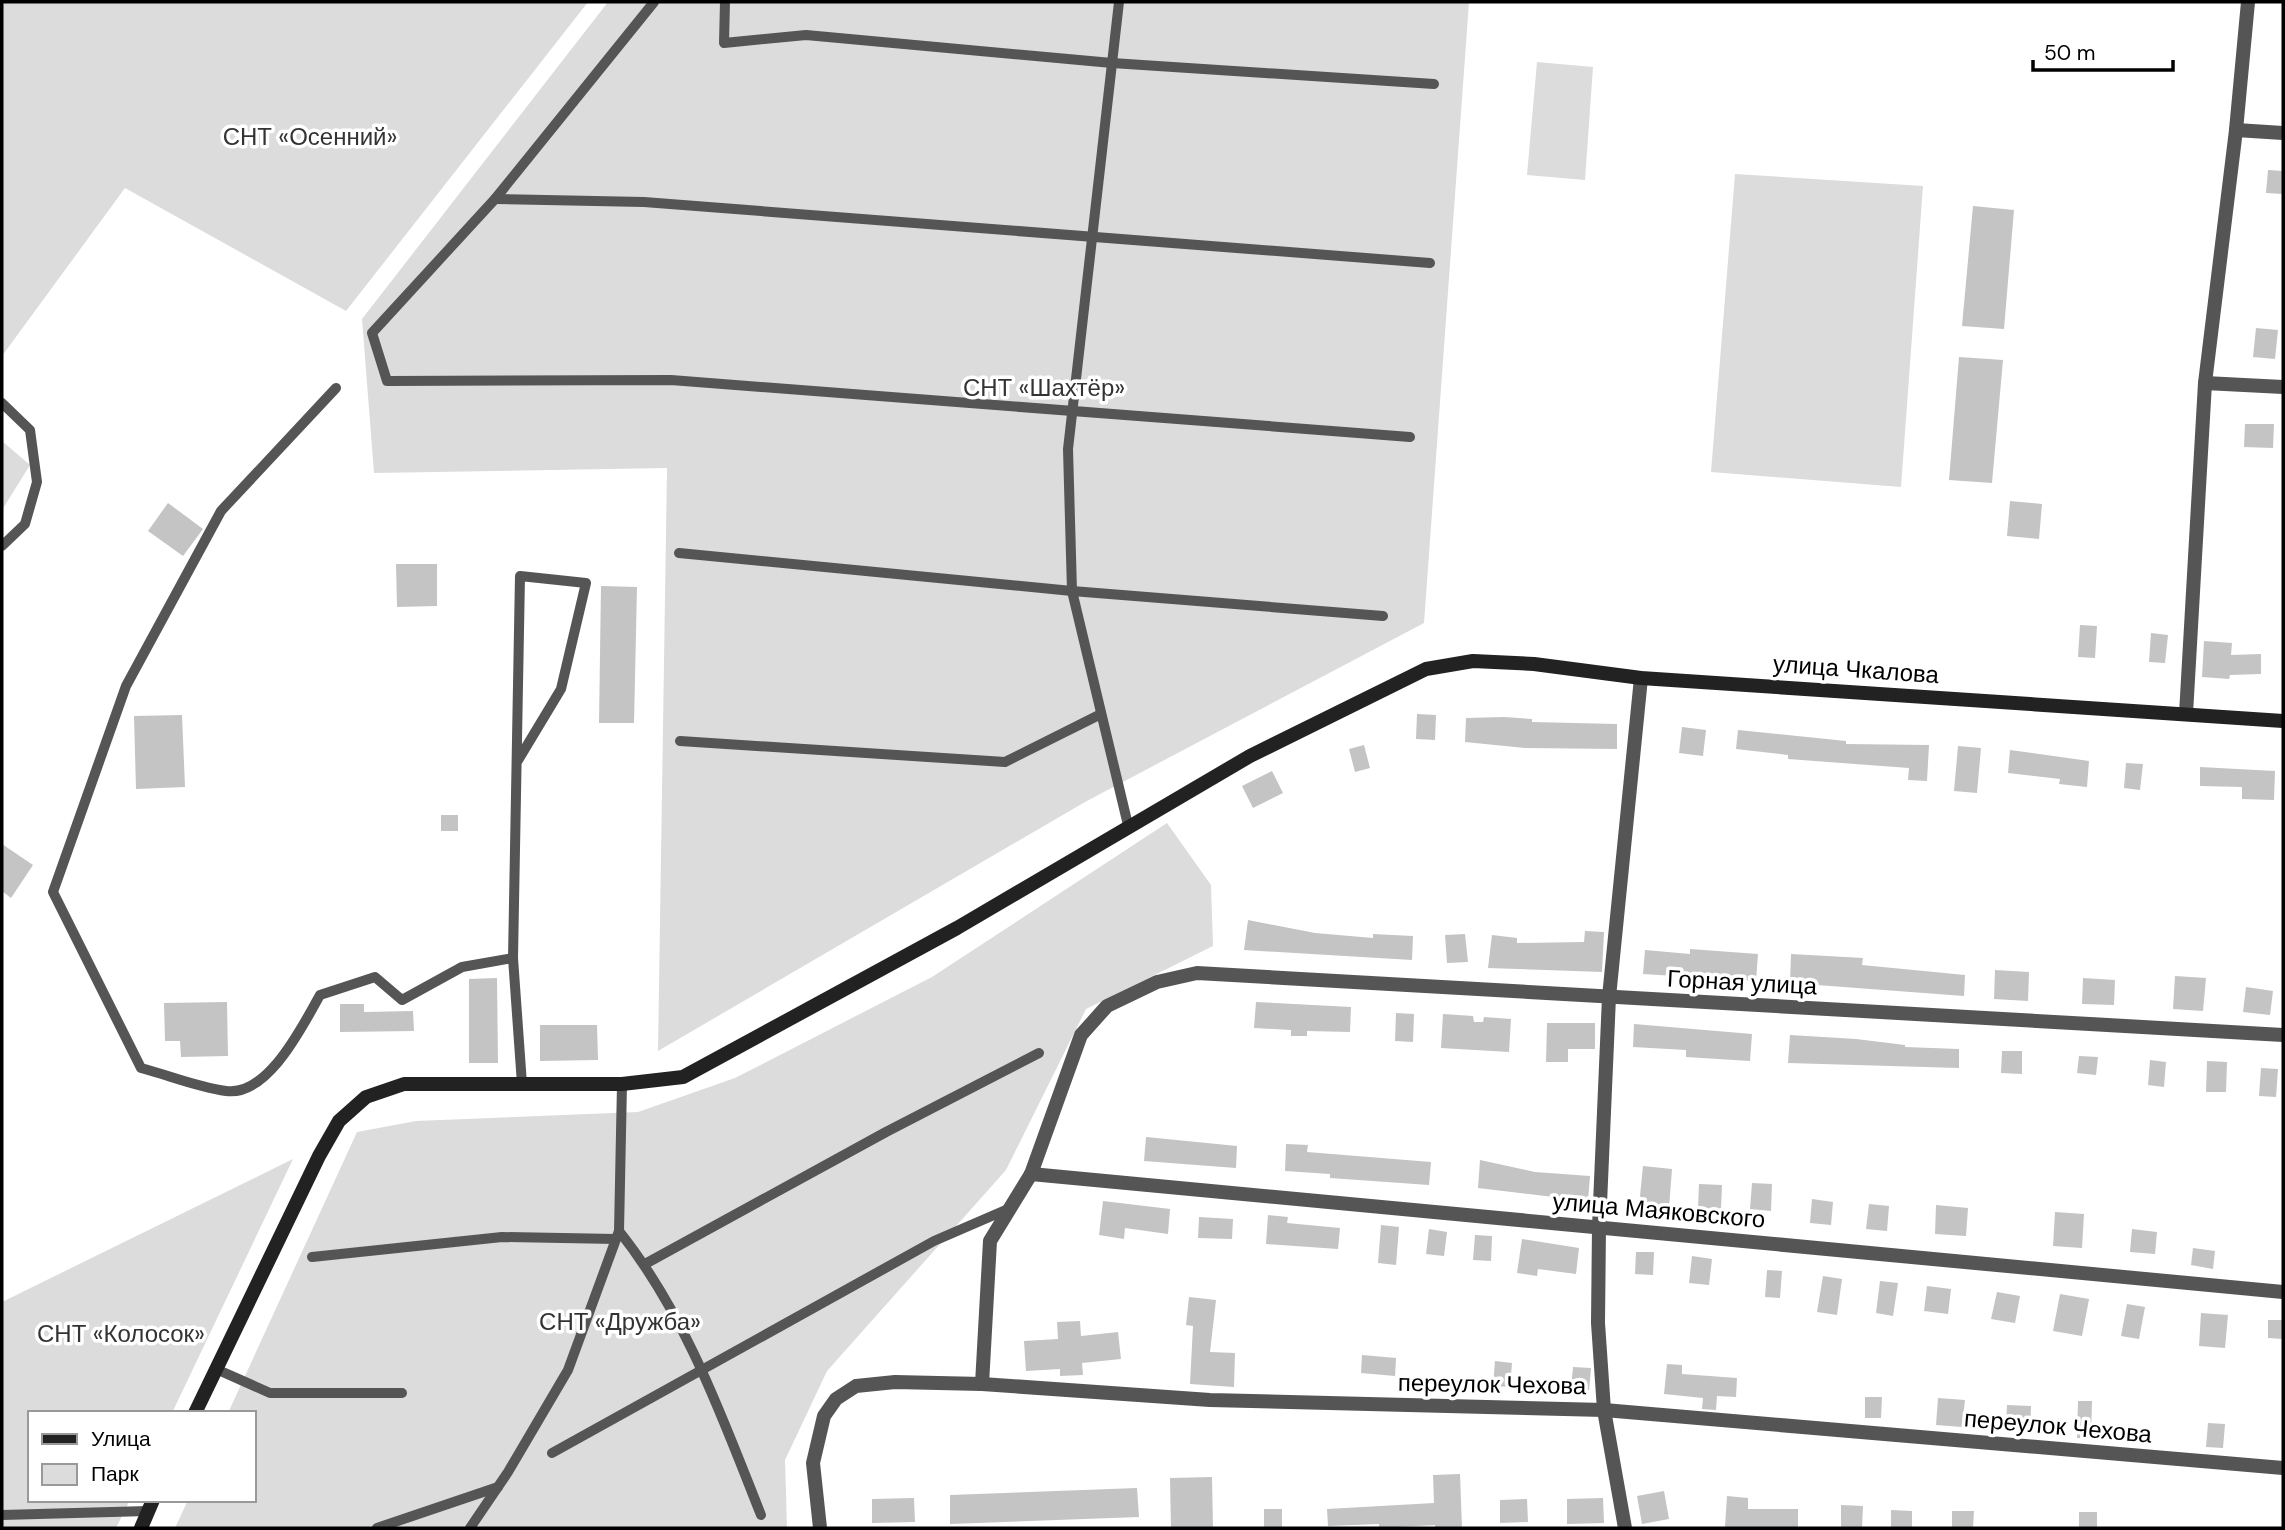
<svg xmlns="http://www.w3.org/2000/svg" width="2285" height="1530" viewBox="0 0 2285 1530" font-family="'DM Sans',sans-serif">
<rect width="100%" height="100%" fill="#fff"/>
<g fill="#dcdcdc">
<polygon points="2,2 588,2 346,311 125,188 2,356"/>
<polygon points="608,2 1469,2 1424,623 1085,802 658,1051 667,468 374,473 362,319"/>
<polygon points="1537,62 1593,67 1585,180 1527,175"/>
<polygon points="1735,174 1923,186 1901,487 1711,472"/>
<polygon points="2,441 30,465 2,510"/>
<polygon points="1167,823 1211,885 1213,946 1086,1009 1006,1170 827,1371 785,1460 787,1528 175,1528 188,1500 254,1500 254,1413 228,1413 357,1132 416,1121 638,1112 735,1078 932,977"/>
<polygon points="293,1159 172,1413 30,1413 30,1500 130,1500 116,1528 2,1528 2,1302"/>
</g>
<g fill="#c4c4c4">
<polygon points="2268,170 2283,171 2283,194 2266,193"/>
<polygon points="1973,206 2014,210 2004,329 1962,326"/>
<polygon points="2256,328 2278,330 2275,359 2253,357"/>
<polygon points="1959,357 2003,360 1992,483 1949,480"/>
<polygon points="2245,424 2274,424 2273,448 2244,447"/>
<polygon points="2010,501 2042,504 2039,539 2007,536"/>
<polygon points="168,503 203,529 183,556 148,531"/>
<polygon points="396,564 437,564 437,606 397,607"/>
<polygon points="601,586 637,587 634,723 599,723"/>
<polygon points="2080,625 2097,626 2095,658 2078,657"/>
<polygon points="2151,633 2168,635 2165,663 2149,662"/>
<polygon points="2204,641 2232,643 2231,655 2261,654 2261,674 2230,675 2229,679 2202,677"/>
<polygon points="1417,714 1436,715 1435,740 1416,739"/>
<polygon points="182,715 185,787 136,789 134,716"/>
<polygon points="1504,717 1532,719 1532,722 1617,724 1617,749 1525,748 1465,742 1466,718"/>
<polygon points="1682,727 1706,730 1703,756 1679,753"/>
<polygon points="1738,730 1846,741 1846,744 1929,745 1927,781 1908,780 1909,768 1788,759 1788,755 1736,749"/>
<polygon points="1364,745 1370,768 1355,772 1349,749"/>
<polygon points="1958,746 1981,748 1977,793 1954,791"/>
<polygon points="2010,750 2089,761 2087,787 2059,784 2060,779 2008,773"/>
<polygon points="2126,763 2143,764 2140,790 2124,788"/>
<polygon points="2200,767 2275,771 2274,800 2242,799 2242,787 2200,786"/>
<polygon points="1272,771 1283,793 1253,808 1242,786"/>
<rect x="441" y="815" width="17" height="16"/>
<polygon points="2,844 33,865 11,898 2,891"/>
<polygon points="1248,920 1315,933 1373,938 1373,934 1413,936 1412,960 1244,950"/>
<polygon points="1585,931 1604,932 1602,972 1488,968 1492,935 1517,938 1517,943 1584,942"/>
<polygon points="1465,934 1468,962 1447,963 1445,935"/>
<polygon points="1690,949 1758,954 1756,981 1643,974 1645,950 1690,954"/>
<polygon points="1791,954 1863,958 1862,965 1965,975 1964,996 1790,983"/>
<polygon points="1995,970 2029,972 2028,1001 1994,999"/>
<polygon points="2175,976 2206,978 2203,1011 2173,1009"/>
<polygon points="497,978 498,1063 469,1063 469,979"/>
<polygon points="2083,978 2115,980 2114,1005 2082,1004"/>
<polygon points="2246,987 2273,991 2270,1015 2243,1012"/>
<polygon points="227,1002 228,1056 181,1057 180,1041 165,1041 164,1003"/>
<polygon points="1256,1002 1351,1007 1350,1032 1307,1031 1307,1036 1291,1036 1291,1030 1254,1028"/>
<polygon points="340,1004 364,1004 364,1012 413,1011 414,1031 340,1032"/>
<polygon points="1396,1013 1414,1014 1413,1042 1395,1041"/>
<polygon points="1443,1014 1473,1016 1474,1022 1483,1022 1484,1017 1511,1019 1509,1052 1441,1048"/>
<polygon points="1547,1023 1595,1023 1595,1049 1568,1049 1568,1062 1546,1062"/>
<polygon points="1634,1024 1752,1034 1750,1061 1686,1057 1686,1050 1633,1047"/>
<polygon points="540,1025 597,1025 598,1060 540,1061"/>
<polygon points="1790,1035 1856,1039 1905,1045 1905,1047 1959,1049 1959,1068 1788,1063"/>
<polygon points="2002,1051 2022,1051 2022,1074 2001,1073"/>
<polygon points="2079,1056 2098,1057 2096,1075 2077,1073"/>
<polygon points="2150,1060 2166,1062 2164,1087 2148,1085"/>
<polygon points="2207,1061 2227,1062 2226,1092 2206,1092"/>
<polygon points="2261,1068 2278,1069 2276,1097 2259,1096"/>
<polygon points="1146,1137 1237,1146 1236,1168 1144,1161"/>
<polygon points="1286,1144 1308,1145 1307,1152 1431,1162 1429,1185 1330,1178 1330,1174 1285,1171"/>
<polygon points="1480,1160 1535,1172 1590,1176 1588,1201 1478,1188"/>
<polygon points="1643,1166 1672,1169 1669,1208 1639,1206"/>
<polygon points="1752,1183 1772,1184 1771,1211 1750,1209"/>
<polygon points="1699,1184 1722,1185 1721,1209 1698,1208"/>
<polygon points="1812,1199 1833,1202 1831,1225 1810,1223"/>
<polygon points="1103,1201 1170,1209 1168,1234 1125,1228 1124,1239 1099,1235"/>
<polygon points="1869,1204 1889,1206 1887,1231 1866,1229"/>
<polygon points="1936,1205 1968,1208 1966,1236 1935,1234"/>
<polygon points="2055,1212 2084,1214 2082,1248 2053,1246"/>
<polygon points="1268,1215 1288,1217 1287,1223 1340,1228 1338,1249 1266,1244"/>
<polygon points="1199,1217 1233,1219 1232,1239 1198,1238"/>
<polygon points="1381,1225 1399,1227 1396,1265 1378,1263"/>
<polygon points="1429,1229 1447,1232 1444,1256 1426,1254"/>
<polygon points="2132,1229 2157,1232 2155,1254 2130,1252"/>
<polygon points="1475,1235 1492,1236 1491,1261 1473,1260"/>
<polygon points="1522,1239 1579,1248 1576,1274 1538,1269 1537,1276 1517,1273"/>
<polygon points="2193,1248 2215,1251 2213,1269 2191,1265"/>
<polygon points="1636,1252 1654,1252 1653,1275 1635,1274"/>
<polygon points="1692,1256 1712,1259 1709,1285 1689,1283"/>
<polygon points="1767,1270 1782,1271 1780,1298 1765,1297"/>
<polygon points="1823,1276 1842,1279 1837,1315 1817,1312"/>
<polygon points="1880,1281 1898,1283 1893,1316 1876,1313"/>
<polygon points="1927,1286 1951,1289 1948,1314 1924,1311"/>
<polygon points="1997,1292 2020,1296 2015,1323 1991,1319"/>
<polygon points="2060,1294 2089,1299 2082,1336 2053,1331"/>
<polygon points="1189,1297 1216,1300 1210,1352 1235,1353 1234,1387 1190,1384 1193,1326 1186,1325"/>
<polygon points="2127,1304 2145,1307 2139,1339 2121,1336"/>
<polygon points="2201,1313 2228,1315 2225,1348 2199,1346"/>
<polygon points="2268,1320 2283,1320 2283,1339 2268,1338"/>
<polygon points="1080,1321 1081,1336 1118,1332 1121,1359 1082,1363 1083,1375 1060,1376 1060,1369 1026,1371 1024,1341 1058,1339 1057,1322"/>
<polygon points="1362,1355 1396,1358 1395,1376 1361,1373"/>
<polygon points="1495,1361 1512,1363 1510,1387 1493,1386"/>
<polygon points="1667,1364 1682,1365 1682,1374 1737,1378 1736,1397 1717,1396 1716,1410 1702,1409 1703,1398 1664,1394"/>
<polygon points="1573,1367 1591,1368 1589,1391 1571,1389"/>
<polygon points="1865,1397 1882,1397 1881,1418 1865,1418"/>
<polygon points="1938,1398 1965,1400 1962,1427 1936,1425"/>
<polygon points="2078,1401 2092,1401 2091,1438 2077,1438"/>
<polygon points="2007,1405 2031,1406 2030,1430 2006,1429"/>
<polygon points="2208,1423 2225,1424 2223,1448 2206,1447"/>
<polygon points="1460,1474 1462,1528 1435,1528 1435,1525 1379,1528 1379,1524 1328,1526 1327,1509 1434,1503 1433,1475"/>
<polygon points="1212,1477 1213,1528 1171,1528 1170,1478"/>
<polygon points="1137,1488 1139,1517 950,1524 950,1495"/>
<polygon points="1664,1491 1669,1519 1642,1524 1637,1496"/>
<polygon points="1727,1496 1748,1498 1748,1509 1798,1509 1798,1528 1725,1527"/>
<polygon points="914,1498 915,1522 872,1523 872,1499"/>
<polygon points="1603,1498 1604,1523 1567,1524 1567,1499"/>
<polygon points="1527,1499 1528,1522 1500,1523 1500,1500"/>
<polygon points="1841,1505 1863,1506 1862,1528 1841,1528"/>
<rect x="1264" y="1509" width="18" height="19"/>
<polygon points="1891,1510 1912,1511 1912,1528 1891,1528"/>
<polygon points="1952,1511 1974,1511 1973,1528 1952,1528"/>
<rect x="2079" y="1512" width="18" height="16"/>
</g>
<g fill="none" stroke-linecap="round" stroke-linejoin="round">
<g stroke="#555" stroke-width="10">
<polyline points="654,2 495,199 372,333 387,381 671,380 1410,437"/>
<polyline points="725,2 724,43 806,35 1112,63 1434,84"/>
<polyline points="1119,2 1068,449 1072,591 1128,825"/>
<polyline points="495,199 644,202 1430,263"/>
<path d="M336,388L221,511L126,686L53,892L141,1068C168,1075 197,1087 226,1091C268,1097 303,1025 320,995L375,977L402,1000L462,967L513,958L522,1084"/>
<polyline points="2,403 30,430 37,482 25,524 2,546"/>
<polyline points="679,553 1072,591 1383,616"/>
<polyline points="680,741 1005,762 1101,714"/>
<polyline points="513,958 520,576 586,583 561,689 517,762"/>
<path d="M619,1231C686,1315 722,1417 761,1515"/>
<polyline points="312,1257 502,1237 616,1239"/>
<polyline points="645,1264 886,1132 1039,1053"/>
<polyline points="216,1369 270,1393 402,1393"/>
<polyline points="552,1453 934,1241 1008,1209"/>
<polyline points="2,1515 148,1511"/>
<polyline points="377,1528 498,1487"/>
<polyline points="470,1528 508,1472 568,1370 619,1231 622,1084"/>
</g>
<g stroke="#555" stroke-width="14">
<polyline points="2236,130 2283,133"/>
<polyline points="2205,383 2283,387"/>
<polyline points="2186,714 2205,383 2236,130 2248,2"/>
<polyline points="1031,1174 2283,1292"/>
<polyline points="982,1384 990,1241 1031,1174 1081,1035 1107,1006 1157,982 1197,973 2283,1035"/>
<polyline points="820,1528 813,1463 824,1416 836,1399 856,1386 895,1382 982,1384 1210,1400 1604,1410 2283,1468"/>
<polyline points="1625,1528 1604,1410 1598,1323 1599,1227 1609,997 1641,678"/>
</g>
<g stroke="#222" stroke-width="14">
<polyline points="195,1413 319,1156 339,1121 366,1097 404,1084 622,1084 683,1077 957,928 1250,756 1426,669 1473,661 1534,664 1641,678 2283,721"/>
<polyline points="141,1528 153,1500"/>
</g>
</g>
<g text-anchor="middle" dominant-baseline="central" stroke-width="7" stroke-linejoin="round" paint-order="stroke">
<g font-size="24" fill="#333" stroke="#fff">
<text x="310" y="136">СНТ «Осенний»</text>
<text x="1044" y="387">СНТ «Шахтёр»</text>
<text x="620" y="1321">СНТ «Дружба»</text>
<text x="121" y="1333">СНТ «Колосок»</text>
</g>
<g font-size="24" fill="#000" stroke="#fff">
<text transform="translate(1856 669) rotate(4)">улица Чкалова</text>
<text transform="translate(1742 982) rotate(3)">Горная улица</text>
<text transform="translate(1659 1210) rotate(5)">улица Маяковского</text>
<text transform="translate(1492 1384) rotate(1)">переулок Чехова</text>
<text transform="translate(2058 1426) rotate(5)">переулок Чехова</text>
</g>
</g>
<rect width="2285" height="1530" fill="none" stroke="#000000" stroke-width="7"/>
<rect x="28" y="1411" width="228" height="91" fill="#ffffff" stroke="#999999" stroke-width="2"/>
<rect x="42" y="1434" width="35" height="10" fill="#222222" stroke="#999999" stroke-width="2"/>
<text x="91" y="1446" font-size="21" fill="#000000">Улица</text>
<rect x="42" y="1464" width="35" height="21" fill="#dcdcdc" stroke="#999999" stroke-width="2"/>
<text x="91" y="1481" font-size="21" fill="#000000">Парк</text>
<path d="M2033 60v10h140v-10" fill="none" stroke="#000000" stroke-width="3.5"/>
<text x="2044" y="60" font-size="21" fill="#000000" stroke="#ffffff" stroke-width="5" paint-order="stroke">50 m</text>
</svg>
